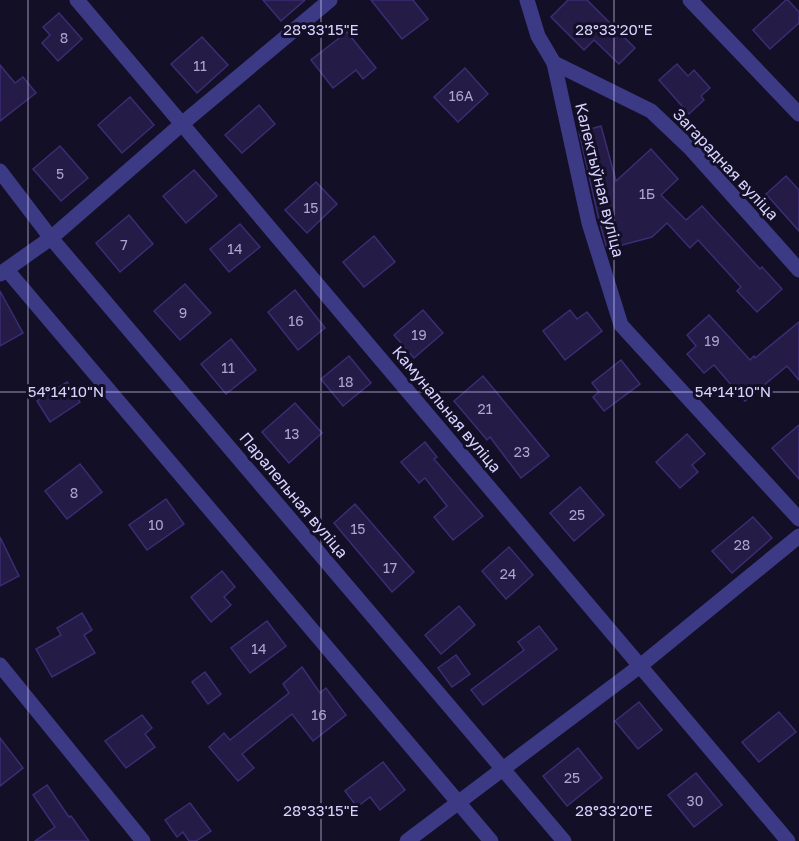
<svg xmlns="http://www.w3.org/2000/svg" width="799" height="841" viewBox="0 0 799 841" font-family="'Golos Text',sans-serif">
<rect width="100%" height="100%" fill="#130f26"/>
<g fill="#241b47" stroke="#3b2d73" stroke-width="1.5">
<polygon points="263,0 305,0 281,21"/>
<polygon points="371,0 413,0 428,19 402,39"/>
<polygon points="568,0 587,0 635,48 619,64 594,40 584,50 551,17"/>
<polygon points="786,0 788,0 799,12 799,23 770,49 753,30"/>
<polygon points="59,13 82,39 58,61 42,43 50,35 43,27"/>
<polygon points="347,32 376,68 363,79 356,70 333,88 311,60"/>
<polygon points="202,37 228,65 197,93 171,64"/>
<polygon points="677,64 688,76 694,70 710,88 701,96 704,100 689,114 659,80"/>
<polygon points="0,65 15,83 23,77 36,93 0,121"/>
<polygon points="465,68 488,94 458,122 434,97"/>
<polygon points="130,97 154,125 122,153 98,125"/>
<polygon points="259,105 275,124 242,153 225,135"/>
<polygon points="601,126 616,181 651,149 678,179 661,195 686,220 702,206 760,269 762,267 782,289 757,312 737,291 741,287 698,240 690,248 667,223 652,237 607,249 598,216 579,132"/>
<polygon points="60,146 88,178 61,201 33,169"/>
<polygon points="194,170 217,196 186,223 163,196"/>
<polygon points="786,176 799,190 799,231 766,194"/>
<polygon points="316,182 337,204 307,233 285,210"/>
<polygon points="129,215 153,244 120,272 96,243"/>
<polygon points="240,224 260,247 229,272 210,249"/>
<polygon points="374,236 395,262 364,287 343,262"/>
<polygon points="185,284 211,313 180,340 154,311"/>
<polygon points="295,290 325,328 298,350 268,312"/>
<polygon points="0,291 23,333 0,346"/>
<polygon points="423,310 443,333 414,358 394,335"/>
<polygon points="570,310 577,319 587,312 602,331 565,360 543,331"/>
<polygon points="709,315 750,360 754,356 755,358 799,322 799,380 787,366 745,401 714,365 704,373 687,354 696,346 687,335"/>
<polygon points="231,339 256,370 226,394 201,364"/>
<polygon points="349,356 371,383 343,406 321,379"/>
<polygon points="621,360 640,384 604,411 593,397 599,392 592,383"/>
<polygon points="483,376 549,456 521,478 490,437 487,440 454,401"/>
<polygon points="67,382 80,402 50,422 37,401"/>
<polygon points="295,403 322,433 289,463 262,432"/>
<polygon points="799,425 799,479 772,448"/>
<polygon points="687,434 705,454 692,465 698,472 680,488 656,462"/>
<polygon points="425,442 437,457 434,459 483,516 453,540 434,517 447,506 425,478 419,483 401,462"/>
<polygon points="80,464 102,492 67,519 45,491"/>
<polygon points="580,487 604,515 574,541 550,513"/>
<polygon points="166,499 184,524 147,550 129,525"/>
<polygon points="355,504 414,572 392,592 334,523"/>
<polygon points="753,517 772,538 732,573 712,551"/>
<polygon points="0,537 19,576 0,586"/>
<polygon points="509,547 533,575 506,599 482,571"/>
<polygon points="222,571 235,587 224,597 231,605 211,622 191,597"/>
<polygon points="459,606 475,625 441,654 425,635"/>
<polygon points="82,613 92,630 84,635 95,653 52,677 36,649 61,635 57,628"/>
<polygon points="267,621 286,646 250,673 231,648"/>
<polygon points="539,626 557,649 483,705 471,690 524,650 518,642"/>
<polygon points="456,655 470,674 452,687 438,668"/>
<polygon points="302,667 320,693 326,688 346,715 313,741 292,714 242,754 254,768 238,781 209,747 224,733 230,740 289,693 283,684"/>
<polygon points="205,672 221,694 208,704 192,682"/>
<polygon points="639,702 662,730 638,749 615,721"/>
<polygon points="779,712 796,732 759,762 742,742"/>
<polygon points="142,715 152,728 145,734 155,747 126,768 105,741"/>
<polygon points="0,738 23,768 0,786"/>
<polygon points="578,748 602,778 567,806 543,776"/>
<polygon points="383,762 405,790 380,810 370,797 357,807 345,791"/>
<polygon points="696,773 722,805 694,827 668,795"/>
<polygon points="47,785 69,817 71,816 89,841 35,841 55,827 33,795"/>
<polygon points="190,803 211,831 196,841 189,841 183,832 177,837 165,820"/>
</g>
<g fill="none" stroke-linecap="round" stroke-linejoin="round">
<g stroke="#3d3a85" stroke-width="15">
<polyline points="77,0 788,841"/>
<polyline points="527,0 538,36 554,63 589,223 621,325 799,519"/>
<polyline points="690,0 799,114"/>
<polyline points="554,63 651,111 690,148 799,270"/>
<polyline points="0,171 51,238 564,841"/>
<polyline points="7,270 491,841"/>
<polyline points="0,274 51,238 183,123 330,0"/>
<polyline points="0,665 143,841"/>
<polyline points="407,841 640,666 799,536"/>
</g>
</g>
<path fill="none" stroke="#d9d4ff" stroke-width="1.5" stroke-opacity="0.45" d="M28,0V841M321,0V841M614,0V841M0,392H799"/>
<g text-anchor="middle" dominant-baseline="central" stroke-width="6" stroke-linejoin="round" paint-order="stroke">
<g font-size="14" fill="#aca6d1">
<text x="64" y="37">8</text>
<text x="200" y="65">11</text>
<text x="461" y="95">16А</text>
<text x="60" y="173">5</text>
<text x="647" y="193">1Б</text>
<text x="311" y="207">15</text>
<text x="124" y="244">7</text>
<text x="235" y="248">14</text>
<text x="183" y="312">9</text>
<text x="296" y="320">16</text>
<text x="419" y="334">19</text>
<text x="712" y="340">19</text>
<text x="228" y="367">11</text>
<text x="346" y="381">18</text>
<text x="485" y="408">21</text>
<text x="292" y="433">13</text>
<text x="522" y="451">23</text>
<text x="74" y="492">8</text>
<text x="577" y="514">25</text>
<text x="156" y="524">10</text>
<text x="358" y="528">15</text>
<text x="742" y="544">28</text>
<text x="390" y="567">17</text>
<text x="508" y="573">24</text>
<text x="259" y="648">14</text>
<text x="319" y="714">16</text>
<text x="572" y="777">25</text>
<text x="695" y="800">30</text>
</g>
<g font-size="16" fill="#d9d4ff" stroke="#130f26">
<text transform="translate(726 164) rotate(47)">Загарадная вуліца</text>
<text transform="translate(600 180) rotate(76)">Калектыўная вуліца</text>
<text transform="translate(447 409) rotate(50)">Камунальная вуліца</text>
<text transform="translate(294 495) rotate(50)">Паралельная вуліца</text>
</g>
</g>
<g font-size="15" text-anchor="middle" fill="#d9d4ff" stroke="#130f26" stroke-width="6" stroke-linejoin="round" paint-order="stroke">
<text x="321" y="35">28°33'15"E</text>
<text x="614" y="35">28°33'20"E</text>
<text x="66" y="397">54°14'10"N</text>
<text x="733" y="397">54°14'10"N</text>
<text x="321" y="816">28°33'15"E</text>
<text x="614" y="816">28°33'20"E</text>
</g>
</svg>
